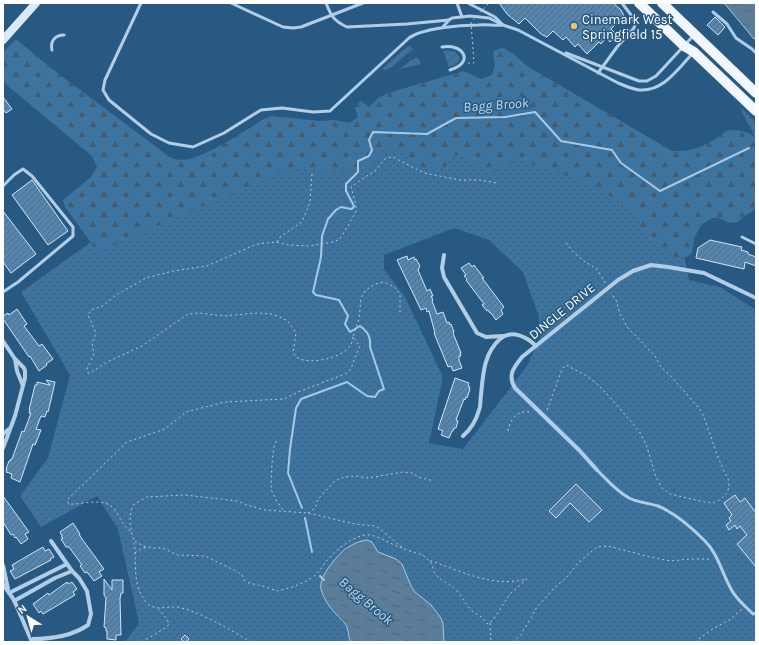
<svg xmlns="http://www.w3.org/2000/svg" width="759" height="645" viewBox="0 0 759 645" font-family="Karla,sans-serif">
<defs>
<pattern id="grass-dots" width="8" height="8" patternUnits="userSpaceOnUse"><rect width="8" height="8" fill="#3d739f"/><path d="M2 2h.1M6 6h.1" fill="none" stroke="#465c6d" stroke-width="1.8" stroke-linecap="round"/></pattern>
<pattern id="forest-firs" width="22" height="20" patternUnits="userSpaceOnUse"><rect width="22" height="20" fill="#3d739f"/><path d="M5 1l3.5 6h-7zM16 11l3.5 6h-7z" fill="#465c6d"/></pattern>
<pattern id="garden-furrows" width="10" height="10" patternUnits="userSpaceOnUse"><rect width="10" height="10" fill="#3d739f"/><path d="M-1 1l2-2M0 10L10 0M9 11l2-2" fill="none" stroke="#465c6d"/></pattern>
<pattern id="water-ripples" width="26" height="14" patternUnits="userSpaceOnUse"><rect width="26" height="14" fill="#5b7d99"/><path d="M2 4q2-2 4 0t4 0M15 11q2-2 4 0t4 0" fill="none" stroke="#546776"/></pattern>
<pattern id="building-hatch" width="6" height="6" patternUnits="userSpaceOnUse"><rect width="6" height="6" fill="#5585ac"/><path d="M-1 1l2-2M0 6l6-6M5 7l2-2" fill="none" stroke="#516e86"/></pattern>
</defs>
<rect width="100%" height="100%" fill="#285982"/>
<g fill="url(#grass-dots)" fill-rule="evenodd">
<path d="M408,46H410L413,49L412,51C402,55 393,70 384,70L383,68Z"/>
<polygon points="418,57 421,64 400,69 411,60"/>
<polygon points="740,108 744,110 756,123 756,139"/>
<path d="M325,132L591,168L683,250L689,280L720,287L756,310V642H125L139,623L118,529L97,496L41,527L20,496L48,458L70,375L21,292L98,237ZM454,228L489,240L523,272L538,314L542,334L527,366L463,449L429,443L443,377L405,297L384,269V255Z"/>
</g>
<path fill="url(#forest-firs)" d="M16,39L51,68L171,158C175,159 179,160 183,160C203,159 246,130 264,119L272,116L320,121L334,120L350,123L358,117L355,108L359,102L361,101L369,107L378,98L388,93L464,71L481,79L492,75L495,64L493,54L494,51L503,48L512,53L527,66L672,151C695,152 708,145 726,131C735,129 750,131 756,139V209L746,215L738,222L729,223L719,218H712L701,225L694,239L692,253L687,257L676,258L648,235L640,225L633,210L587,182L519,160L505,163L490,173C477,169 473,157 459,155C451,154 450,163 444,168C439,171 428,170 423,168C413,164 397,145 388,146C381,147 380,154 376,159C373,162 367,166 363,168C345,176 323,169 303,169C294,169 285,172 276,174L98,252L65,207L63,200L91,177L97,167L92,156L3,82V52Z"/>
<polygon fill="url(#garden-furrows)" points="448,50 456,52 460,59 457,64 449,67 443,51"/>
<g fill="url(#water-ripples)" stroke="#a6cae6">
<polygon points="721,3 756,3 756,38 754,39 725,4"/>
<path d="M367,540L372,542L378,552L396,559L402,564L411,586L415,592L431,605L441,618L443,624L444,642H351C348,637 349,633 347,627C345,622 339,618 335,613C329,607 323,597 321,589C318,578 336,557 344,550C351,545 359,541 367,540Z"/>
</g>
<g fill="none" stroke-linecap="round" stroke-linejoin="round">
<g stroke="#a6cae6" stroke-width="2">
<path d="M302,508L288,473L290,449L296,408L301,399L347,382L367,396L375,397L379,391L384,389L370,347C371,337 368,332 360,326L350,332L345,324L348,316L339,300L316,295L313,292L321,257L322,236L328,219L336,210L341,207L351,209L353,208L354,206L346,191V184L358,172V161L369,156L372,150L369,140L373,132L427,134L456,118L505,117L535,112L561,141L612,150L621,163L660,191L749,148"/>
<polyline points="305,518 312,552"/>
<polyline points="320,576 324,580"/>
</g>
</g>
<g fill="url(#building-hatch)" stroke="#d4e6f5">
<polygon points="499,3 613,3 621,10 624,16 611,29 617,35 610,42 606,38 601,44 599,42 587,54 578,44 575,47 566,37 563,40 553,31 547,37 541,34 525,18 519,24 507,14"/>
<polygon points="715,17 725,27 718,35 707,25"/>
<polygon points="3,97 12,109 6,113 3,109"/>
<polygon points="32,180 68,231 48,245 12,195"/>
<polygon points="3,211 36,254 11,273 3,262"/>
<polygon points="710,240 742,247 741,250 748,252 748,254 756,257 756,266 745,262 744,269 696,258 698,248"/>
<polygon points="407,256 408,260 414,257 415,260 416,259 420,266 419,267 419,269 418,270 427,291 430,289 433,296 431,296 433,300 432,301 437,314 443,312 447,323 449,322 450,325 451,324 454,332 453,333 461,353 460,353 461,356 459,356 459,360 462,368 453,371 451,366 448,367 434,333 435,333 429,311 427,312 426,308 421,310 397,260"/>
<polygon points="469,263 472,267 474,265 484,278 482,278 504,307 501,310 503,314 496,320 491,313 490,313 488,310 487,311 482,305 484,304 466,280 467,279 464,276 466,275 461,268"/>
<polygon points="17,309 27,324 24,326 39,346 42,344 53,359 46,364 47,365 39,371 30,356 29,357 3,319 3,316 8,313 9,315"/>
<polygon points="455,378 469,383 468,386 470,387 469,389 470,389 467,398 466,397 465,400 464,399 456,420 458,421 456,428 454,428 453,431 452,431 449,438 441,435 443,431 438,429"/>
<polygon points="46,380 55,382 53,391 48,412 47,411 45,417 41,416 36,429 41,430 35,445 33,444 20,482 11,478 12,474 6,472 7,470 6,469 9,461 10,461 11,459 12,459 22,431 24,432 31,413 29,413 30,410 29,410 35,385 37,385 37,382 50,385"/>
<polygon points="576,484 602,510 589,522 570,503 556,518 549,511"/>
<polygon points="735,495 740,502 745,498 756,513 756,567 737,544 747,535 740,526 737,529 735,525 729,530 726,525 731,521 729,518 732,515 724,503"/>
<polygon points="3,496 29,532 25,534 28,539 21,544 16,537 15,538 13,534 11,535 3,522"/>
<polygon points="73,523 80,534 79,534 82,539 104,569 99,572 102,576 94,581 87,572 85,573 80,566 82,565 69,547 66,547 61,539 63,538 61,536 62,536 60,532"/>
<polygon points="43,547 45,551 49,549 54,557 50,559 51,560 15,579 10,571 14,569 12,565"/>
<polygon points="104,579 112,590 112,580 123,580 123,593 121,593 120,599 121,635 116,635 116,640 107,639 107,631 106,631 106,628 104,627 106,598 104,595"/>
<polygon points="67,582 68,584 72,582 77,589 73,592 75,595 43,614 41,611 39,613 33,604 48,593 49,595"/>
<polygon points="185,635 189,639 186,642 184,642 181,639"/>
</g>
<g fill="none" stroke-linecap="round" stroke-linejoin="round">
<g stroke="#b1cee6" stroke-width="1" stroke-dasharray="2 3" stroke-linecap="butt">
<polyline points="277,242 280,237 302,222 310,202 312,174"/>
<polyline points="566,243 574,253 584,261 597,269 606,284"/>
<path d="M353,337C352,340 352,344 350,346C342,358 310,365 298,358C296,357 295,355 293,353L296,333L288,321L280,317L271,314L257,313L223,316L199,313L188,314L142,346L107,362L92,372L88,373L87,369L94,354L92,343L95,336V330L88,315L91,310L103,306L116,295L146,278L173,271L207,266L257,244L277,242L288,245L309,246L333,242L340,239L352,219L356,211V205L351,187L362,179L375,171L386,158L393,157L424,173L460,180H479L497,183"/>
<polyline points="547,410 562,369 566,365 587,376 596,383 608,395 639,431 646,444 656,477 662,488 670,494 705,502 714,503 721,499 727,493 729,487 729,481 719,460 704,417 699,408 669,374 661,367 655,356 628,328 620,314 616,300 611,293"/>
<path d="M508,431C510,418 518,410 530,412"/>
<polyline points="276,441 274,447 272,463 271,489 276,500 284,511"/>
<polyline points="308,513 315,508 318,499 335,481 344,477 356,476 368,478 403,472 412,473 418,477 434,481"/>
<path d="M130,531C123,525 120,518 115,510C105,496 83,505 69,504L67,500L127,442L165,429L186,412L225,402L284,399L298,392L345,374L351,369L355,357L360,346L353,337L359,319L361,298L366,290L375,284L384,282L394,287L400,294V312"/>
<path d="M135,541L143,546L153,548H163L177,555L205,556L234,570L242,575L244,580L249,583L266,587L277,591C290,588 304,584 314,576C321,571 324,563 330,557C338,548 358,533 370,535C381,537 392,545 402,548"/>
<polyline points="135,553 141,549 148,547"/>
<polyline points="490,623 491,642"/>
<polyline points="142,642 167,627 169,624 167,619 159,609"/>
<path d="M251,642C231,630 199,611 177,607C165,606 154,612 146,602C133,586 136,567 135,549C133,530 126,524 133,505L147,497L185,495L237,501L247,505L265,510L308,513L355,524L375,526L380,529L404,549L423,555L432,564L434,572L439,578L447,583L456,590L471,610L483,618L487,624L493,620L510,594L527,579C491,588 462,571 428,560"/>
<polyline points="513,642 521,635 537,607 555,587 566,578 577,564 592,551 597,547 608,546 650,557 671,561 690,559 712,559"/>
<polyline points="695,642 711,630 729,620 742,609"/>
</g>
<g stroke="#b1cee6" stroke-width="3">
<path d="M141,3L105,80L103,90L109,100L151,134L169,143L193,147L224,133L261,110L282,108L313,112L330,111L409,38C423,28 460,25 478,25C487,24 495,26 503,25L489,18L470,16L452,18L449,20L442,28"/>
<polyline points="231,3 283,27 293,28 301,27 363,3"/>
<path d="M326,3C331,16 334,21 347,27L407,24L449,20"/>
<polyline points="457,3 462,17"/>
<path d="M468,3L495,17L503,25L518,30L618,83C625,86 632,89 639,90C663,92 678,69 692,54"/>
<polyline points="713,12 727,24 736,38 752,49 756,53"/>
<path d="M442,47C462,43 476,62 450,70"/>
<path d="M52,50C50,41 55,35 64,35"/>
<polyline points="566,53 639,81 647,81 656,76 694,35"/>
<polyline points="598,73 617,47 634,28 635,24 631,15 622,3"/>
<polyline points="3,186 14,175 23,169 32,176 73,227 73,236 18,282 3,292"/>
<polyline points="742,237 756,244"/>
<path d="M597,470C607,480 616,491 629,498C639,503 649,503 658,506C675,513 692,528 705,541C718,554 722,573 731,589C736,599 745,606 753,614L756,613"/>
</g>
<g stroke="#b1cee6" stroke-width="4">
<polyline points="444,255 442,268 444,277 477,333 486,337 503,336"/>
<polyline points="3,341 15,359"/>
<polyline points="3,434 9,429"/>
<path d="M463,436C471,429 476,421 479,410C481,406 480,400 481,395C483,374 484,353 500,339C512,329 527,337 536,346"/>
<polyline points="3,448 15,416 25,378 25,371 24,368 15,359 17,371 23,386"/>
<path d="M597,470L579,450L515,388C507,375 514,367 522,357L618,280L633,271L651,265L668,267L704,273L756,298"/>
<polyline points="3,565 8,589"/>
<polyline points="3,584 14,600 32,642"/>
<polyline points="9,593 67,564"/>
<polyline points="14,601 55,578 72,571"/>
<path d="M31,639C50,639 71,637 88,625L91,614L87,591L79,578L72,571L51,541"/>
</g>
<polyline stroke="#dae9f6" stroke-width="8" points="3,40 36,3"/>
<g stroke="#f2f7fd" stroke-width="10">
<polyline points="639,3 684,46 694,52 756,111"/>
<polyline points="662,3 756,93"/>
</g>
<polyline stroke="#b1cee6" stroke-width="1" stroke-dasharray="2 3" stroke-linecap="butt" points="468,63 474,63 471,22 489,3"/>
</g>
<circle fill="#edbf78" stroke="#285982" stroke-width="1.5" cx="574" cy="26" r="4"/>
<g text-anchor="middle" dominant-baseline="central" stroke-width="3" stroke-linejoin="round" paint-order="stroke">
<g font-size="13" fill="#fff" stroke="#285982" text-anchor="start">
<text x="582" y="19">Cinemark West<tspan x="582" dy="15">Springfield 15</tspan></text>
</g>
<g font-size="13" fill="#fff" stroke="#285982">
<text transform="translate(562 311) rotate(-39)">DINGLE DRIVE</text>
</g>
<g font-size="14" font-style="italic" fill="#bcd8ee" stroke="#285982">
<text transform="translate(496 105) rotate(-4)">Bagg Brook</text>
<text transform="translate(366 601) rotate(40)">Bagg Brook</text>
</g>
</g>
<rect width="759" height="645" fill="none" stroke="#ffffff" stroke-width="8"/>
<g transform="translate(28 617) rotate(323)" stroke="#285982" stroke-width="3" paint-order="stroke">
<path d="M0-3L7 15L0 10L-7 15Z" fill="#ffffff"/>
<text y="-6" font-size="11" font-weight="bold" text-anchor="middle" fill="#ffffff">N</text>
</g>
</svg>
